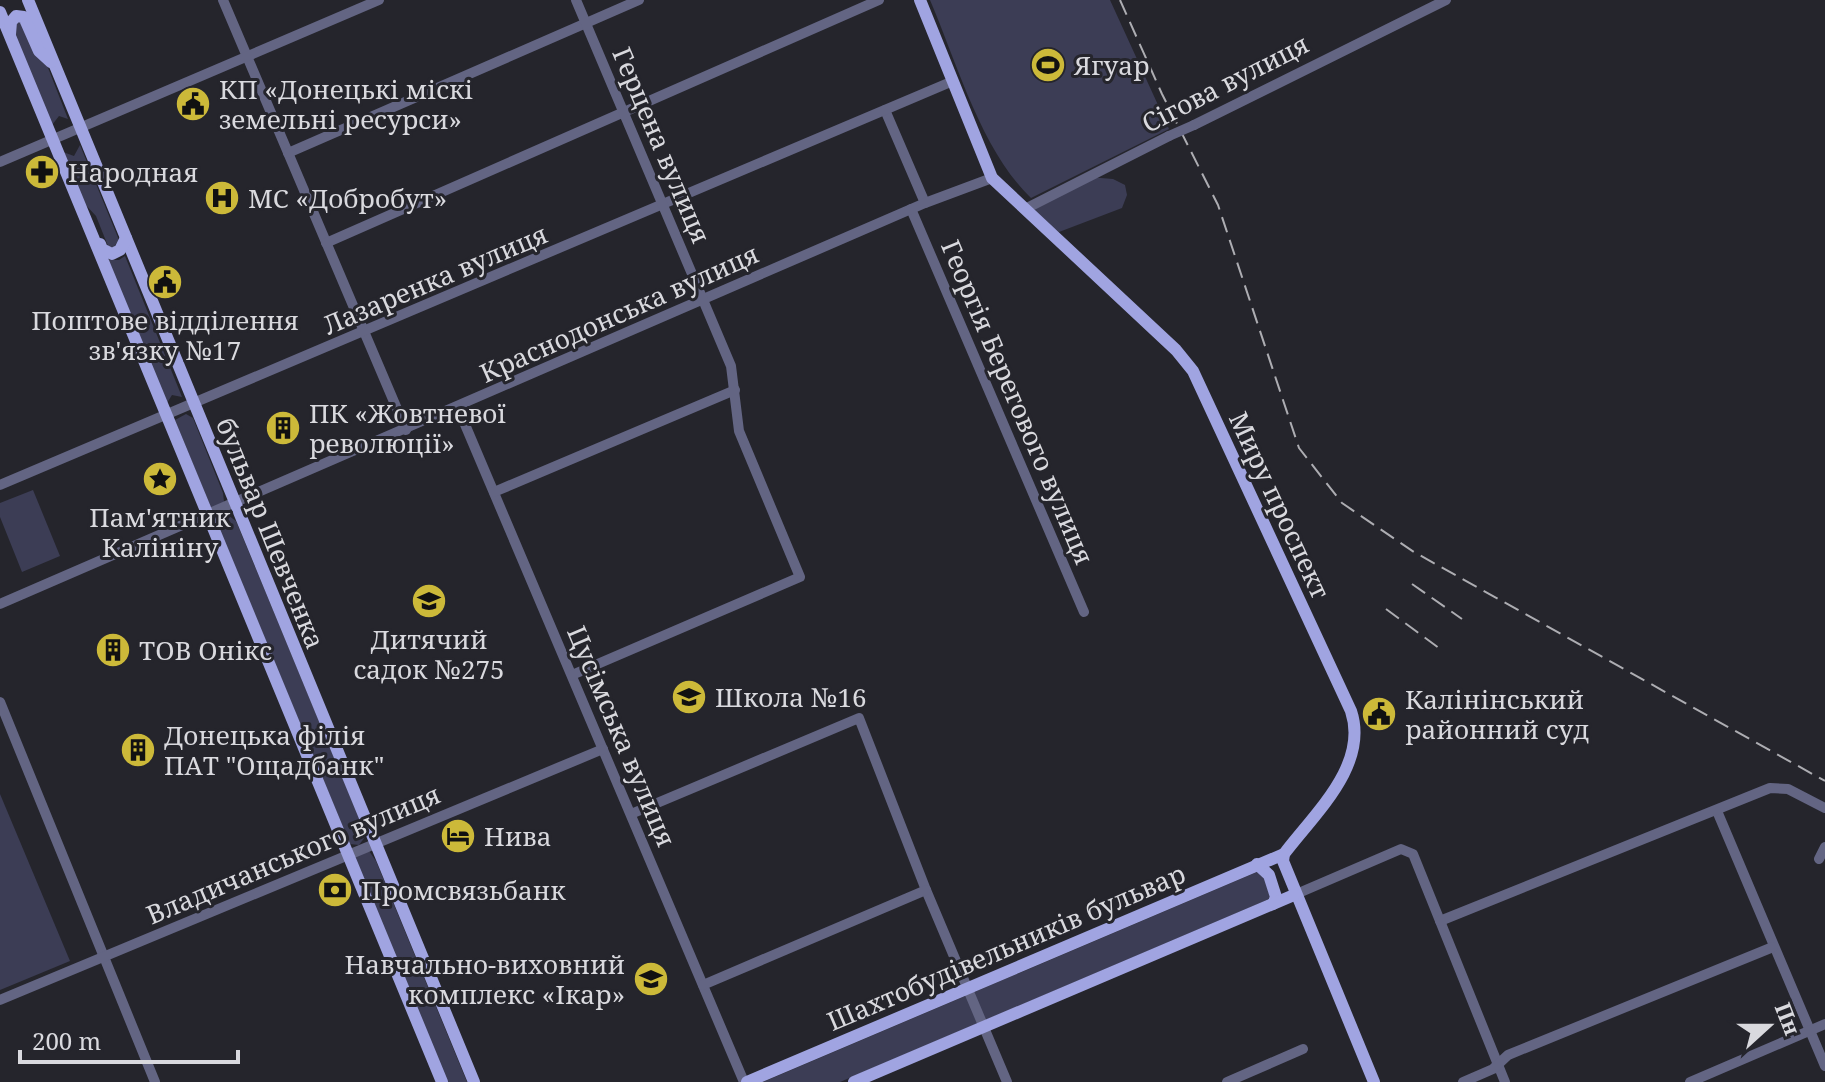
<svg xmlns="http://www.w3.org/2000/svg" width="1825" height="1082" viewBox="0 0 1825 1082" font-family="'Noto Serif',serif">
<rect width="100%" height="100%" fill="#25252c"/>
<g fill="#3c3d55">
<path d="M930,0H1110L1169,129L1031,198C981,150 957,63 930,0Z"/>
<polygon points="19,20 45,60 68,119 59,116 52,125 12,29"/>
<polygon points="80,145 119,240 113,248 108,246 96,216 83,202 63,152 74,156"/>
<polygon points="1089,177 1113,179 1125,185 1127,195 1122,208 1059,232 1034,213 1036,204"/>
<polygon points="125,256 182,397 172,395 167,403 108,260 119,260"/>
<polygon points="186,414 193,418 223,493 224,502 211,508 175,420"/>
<polygon points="33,490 60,556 22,572 0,517 0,503"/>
<polygon points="225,513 236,521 363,827 365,837 359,845 350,844 216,521"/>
<polygon points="0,794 70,961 0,990"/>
<polygon points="369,851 376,861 467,1082 445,1082 356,860 356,856"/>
<polygon points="1257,872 1264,876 1270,897 1267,900 840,1082 763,1082"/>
</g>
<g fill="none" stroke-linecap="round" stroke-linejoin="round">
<g stroke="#636583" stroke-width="10">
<polyline points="223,0 406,430"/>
<polyline points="885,110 925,203"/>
<polyline points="1194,125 1446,0"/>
<polyline points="288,153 639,0"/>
<polyline points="0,162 379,0"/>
<polyline points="911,209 1084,612"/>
<polyline points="1025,209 1169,136"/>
<polyline points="326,243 879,0"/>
<polyline points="458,408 744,1082"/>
<polyline points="0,485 953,81"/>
<polyline points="494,492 735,390"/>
<polyline points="0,604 925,203 992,178"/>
<polyline points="572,675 800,577 739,431 731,366 576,0"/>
<polyline points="0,702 155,1082"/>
<polyline points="1717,811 1825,1066"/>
<polyline points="631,814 859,718 926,890 1007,1082"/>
<polyline points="1819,859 1825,847"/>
<polyline points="1294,895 1401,849 1413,854 1505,1082"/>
<polyline points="1440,921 1770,788 1788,789 1825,808"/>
<polyline points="703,985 926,890"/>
<polyline points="0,1000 603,749"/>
<polyline points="1227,1082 1303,1049"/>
<polyline points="1463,1082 1493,1069 1508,1055 1773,947"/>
<polyline points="1690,1082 1825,1024"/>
</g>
<g stroke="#a0a4e1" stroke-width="12">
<polyline points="28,0 474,1082"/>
<path d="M920,0L992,178L1176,350L1193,371L1351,711C1369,765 1315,813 1284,854L1283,861L1374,1082"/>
<polyline points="0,12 442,1082"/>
<polyline points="10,34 11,22 16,16 24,17 39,51 51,62"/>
<polyline points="100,244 102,249 112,254 120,250 126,238"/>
<polyline points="1257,864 1269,875 1276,897 1273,904"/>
<polyline points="747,1082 1284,854"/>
<polyline points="854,1082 1294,895"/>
</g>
<g stroke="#adadb2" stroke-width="2" stroke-dasharray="16 8" stroke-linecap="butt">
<polyline points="1120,0 1162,94 1218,205 1299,448 1342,503 1414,552 1825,781"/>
<polyline points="1412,584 1462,619"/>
<polyline points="1386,609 1439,648"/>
</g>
<polyline stroke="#636583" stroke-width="10" points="1169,136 1194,125"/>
</g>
<defs>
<g id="stadium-disc" transform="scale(1.8)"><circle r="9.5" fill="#ccb939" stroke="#25252c"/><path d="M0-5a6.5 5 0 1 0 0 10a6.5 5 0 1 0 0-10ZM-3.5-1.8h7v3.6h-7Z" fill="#111"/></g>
<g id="civic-disc" transform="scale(1.8)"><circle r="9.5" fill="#ccb939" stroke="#25252c"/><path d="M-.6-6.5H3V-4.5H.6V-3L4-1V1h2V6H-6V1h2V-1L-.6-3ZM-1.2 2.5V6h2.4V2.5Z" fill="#111"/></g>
<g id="pharmacy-disc" transform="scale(1.8)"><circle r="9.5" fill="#ccb939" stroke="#25252c"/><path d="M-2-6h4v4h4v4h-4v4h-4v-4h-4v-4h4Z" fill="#111"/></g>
<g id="hospital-disc" transform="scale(1.8)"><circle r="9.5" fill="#ccb939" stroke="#25252c"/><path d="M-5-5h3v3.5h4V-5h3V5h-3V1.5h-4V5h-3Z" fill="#111"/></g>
<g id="building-disc" transform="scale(1.8)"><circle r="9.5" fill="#ccb939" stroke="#25252c"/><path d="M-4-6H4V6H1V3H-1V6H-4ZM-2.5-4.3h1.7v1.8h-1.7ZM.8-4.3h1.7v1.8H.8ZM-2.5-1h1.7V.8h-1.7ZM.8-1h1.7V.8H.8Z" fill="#111"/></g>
<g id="sight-disc" transform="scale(1.8)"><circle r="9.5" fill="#ccb939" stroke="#25252c"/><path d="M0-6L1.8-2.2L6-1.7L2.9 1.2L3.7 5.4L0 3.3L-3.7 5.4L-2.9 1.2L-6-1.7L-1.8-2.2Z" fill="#111"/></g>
<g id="school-disc" transform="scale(1.8)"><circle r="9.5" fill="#ccb939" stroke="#25252c"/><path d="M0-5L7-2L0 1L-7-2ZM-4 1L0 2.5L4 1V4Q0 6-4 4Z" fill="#111"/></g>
<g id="hotel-disc" transform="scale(1.8)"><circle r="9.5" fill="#ccb939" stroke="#25252c"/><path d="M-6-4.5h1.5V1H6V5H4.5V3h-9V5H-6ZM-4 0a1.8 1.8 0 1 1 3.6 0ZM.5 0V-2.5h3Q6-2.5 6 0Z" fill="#111"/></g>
<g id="bank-disc" transform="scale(1.8)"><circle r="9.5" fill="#ccb939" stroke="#25252c"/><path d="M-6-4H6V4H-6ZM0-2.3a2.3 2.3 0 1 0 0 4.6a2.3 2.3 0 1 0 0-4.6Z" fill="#111"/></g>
</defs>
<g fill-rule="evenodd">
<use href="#stadium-disc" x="1048" y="65"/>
<use href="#civic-disc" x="193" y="104"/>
<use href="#pharmacy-disc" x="42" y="172"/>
<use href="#hospital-disc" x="222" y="198"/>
<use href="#civic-disc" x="165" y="282"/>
<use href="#building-disc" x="283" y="428"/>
<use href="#sight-disc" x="160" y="479"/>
<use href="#school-disc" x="429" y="601"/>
<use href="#building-disc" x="113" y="650"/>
<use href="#school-disc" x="689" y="697"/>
<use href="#civic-disc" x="1379" y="714"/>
<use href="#building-disc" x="138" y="750"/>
<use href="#hotel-disc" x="458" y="836"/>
<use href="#bank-disc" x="335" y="890"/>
<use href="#school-disc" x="651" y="979"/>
</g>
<g text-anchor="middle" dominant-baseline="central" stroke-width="6" stroke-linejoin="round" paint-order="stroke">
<g font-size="26" fill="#d9d9de" stroke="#25252c" text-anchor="start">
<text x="1074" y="65">Ягуар</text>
<text x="219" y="89">КП «Донецькі міскі<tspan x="219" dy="30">земельні ресурси»</tspan></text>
<text x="68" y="172">Народная</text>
<text x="248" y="198">МС «Добробут»</text>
<text x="165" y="320" text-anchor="middle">Поштове відділення<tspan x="165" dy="30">зв'язку №17</tspan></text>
<text x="309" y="413">ПК «Жовтневої<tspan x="309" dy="30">революції»</tspan></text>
<text x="160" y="517" text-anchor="middle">Пам'ятник<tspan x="160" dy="30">Калініну</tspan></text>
<text x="429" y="639" text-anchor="middle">Дитячий<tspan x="429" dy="30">садок №275</tspan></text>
<text x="139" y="650">ТОВ Онікс</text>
<text x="715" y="697">Школа №16</text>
<text x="1405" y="699">Калінінський<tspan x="1405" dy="30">районний суд</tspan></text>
<text x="164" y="735">Донецька філія<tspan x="164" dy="30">ПАТ "Ощадбанк"</tspan></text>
<text x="484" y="836">Нива</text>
<text x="361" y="890">Промсвязьбанк</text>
<text x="625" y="964" text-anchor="end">Навчально-виховний<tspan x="625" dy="30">комплекс «Ікар»</tspan></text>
</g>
<g font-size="26" fill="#d9d9de" stroke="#25252c">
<text transform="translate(1225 83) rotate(-27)">Сігова вулиця</text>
<text transform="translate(662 145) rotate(67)">Герцена вулиця</text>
<text transform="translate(435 279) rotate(-23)">Лазаренка вулиця</text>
<text transform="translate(619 313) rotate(-24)">Краснодонська вулиця</text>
<text transform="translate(1018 402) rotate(67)">Георгія Берегового вулиця</text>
<text transform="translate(1280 505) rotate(65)">Миру проспект</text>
<text transform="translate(271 533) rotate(68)">бульвар Шевченка</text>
<text transform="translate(622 736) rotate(67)">Цусімська вулиця</text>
<text transform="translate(293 854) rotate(-23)">Владичанського вулиця</text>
<text transform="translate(1006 947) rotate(-23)">Шахтобудівельників бульвар</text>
</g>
</g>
<g transform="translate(1769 1026) rotate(69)" stroke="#25252c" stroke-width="6" paint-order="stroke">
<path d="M0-6L14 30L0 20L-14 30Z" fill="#d9d9de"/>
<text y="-12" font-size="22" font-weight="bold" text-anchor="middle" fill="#d9d9de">Пн</text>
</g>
<path d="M20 1050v12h218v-12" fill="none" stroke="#d9d9de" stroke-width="4"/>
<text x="32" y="1050" font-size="24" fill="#d9d9de" stroke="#25252c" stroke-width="6" paint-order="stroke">200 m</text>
</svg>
